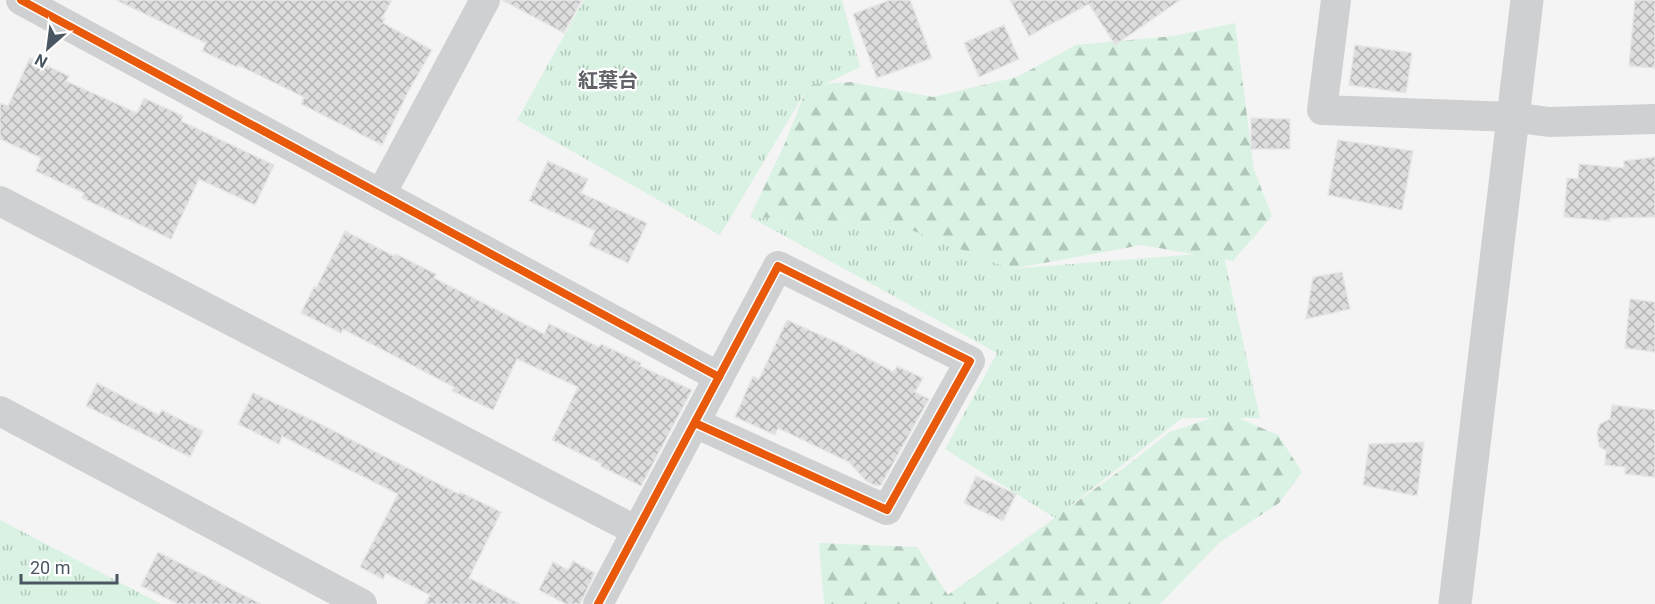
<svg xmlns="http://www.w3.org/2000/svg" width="1655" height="604" viewBox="0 0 1655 604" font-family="Roboto,'Noto Sans JP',sans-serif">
<defs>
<pattern id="grass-tufts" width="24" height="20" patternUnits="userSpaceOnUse" patternTransform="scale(1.5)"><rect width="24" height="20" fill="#d9f2e3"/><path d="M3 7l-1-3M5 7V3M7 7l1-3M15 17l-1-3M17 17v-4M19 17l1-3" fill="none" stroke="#b2c7bb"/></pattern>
<pattern id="forest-firs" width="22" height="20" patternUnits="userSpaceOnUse" patternTransform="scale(1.5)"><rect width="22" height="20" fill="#d9f2e3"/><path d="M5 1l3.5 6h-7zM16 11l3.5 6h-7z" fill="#b2c7bb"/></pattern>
<pattern id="building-cross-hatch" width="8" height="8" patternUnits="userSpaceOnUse" patternTransform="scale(1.5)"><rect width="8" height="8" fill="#ddddde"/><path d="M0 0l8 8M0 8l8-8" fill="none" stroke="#b5b6b7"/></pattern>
</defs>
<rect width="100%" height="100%" fill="#f4f4f4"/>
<g fill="url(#grass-tufts)">
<polygon points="584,0 842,0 860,67 804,94 720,235 517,120"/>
<polygon points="750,217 896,224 1011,269 1223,252 1260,418 1182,418 1055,518 945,449 997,353"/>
<polygon points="0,520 161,604 0,604"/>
</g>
<g fill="url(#forest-firs)">
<polygon points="1235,23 1254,170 1272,216 1233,261 1142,245 1011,269 896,224 750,217 785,143 808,85 850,82 933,97 1017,77 1076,45 1174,36"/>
<polygon points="1227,413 1278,435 1302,472 1279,503 1220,542 1160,604 824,604 819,543 917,547 948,595 1125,467 1170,432"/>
</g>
<g fill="url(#building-cross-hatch)" stroke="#e5e6e7" stroke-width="1.5">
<polygon points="116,0 392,0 382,18 385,19 383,23 432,50 408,92 382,145 301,104 304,97 238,65 237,67 202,51 206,43"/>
<polygon points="502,0 582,0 564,33"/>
<polygon points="890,0 910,0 932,58 877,78 853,14"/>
<polygon points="1010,0 1180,0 1115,45 1089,4 1029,36"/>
<polygon points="1635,0 1655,0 1655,68 1629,66"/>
<polygon points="1004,25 1019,59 979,77 964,43"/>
<polygon points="1355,45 1412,53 1406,93 1349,85"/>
<polygon points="30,58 69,76 66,81 137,113 144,98 183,116 181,121 274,165 255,205 199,179 171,239 82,198 84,193 36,171 41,158 0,139 0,103 8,106"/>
<polygon points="1251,118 1290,119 1290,149 1251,149"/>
<polygon points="1338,140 1413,151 1402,210 1328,195"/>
<polygon points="1655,157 1655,217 1610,218 1610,221 1564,217 1567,178 1578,179 1579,164 1624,168 1624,161"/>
<polygon points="548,161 588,179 581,193 647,223 628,263 589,245 595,231 529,201"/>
<polygon points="345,231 394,256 396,254 436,274 434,278 544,334 549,324 599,347 601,344 641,363 640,366 692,390 641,486 600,466 602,464 552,440 578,387 517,359 493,410 452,391 454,387 343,329 341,333 301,313 314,287 316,288"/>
<polygon points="1342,272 1350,309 1306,319 1313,277"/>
<polygon points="1630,299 1655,302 1655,352 1625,348"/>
<polygon points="787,320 836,342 894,372 897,366 923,378 915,392 929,399 881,485 876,486 866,481 849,462 778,428 775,435 735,417 753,376 759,379"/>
<polygon points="97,383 159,415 162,410 203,431 190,457 86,406"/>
<polygon points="253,393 308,418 459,494 460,492 501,512 469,578 520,604 425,604 430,595 386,573 383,579 360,567 398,494 282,436 279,444 238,424"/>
<polygon points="1612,405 1655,410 1655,477 1625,474 1625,467 1605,465 1606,451 1599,446 1597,432 1600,424 1610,419"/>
<polygon points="1424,442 1417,496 1363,485 1369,444"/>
<polygon points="976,476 1016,494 1003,521 964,503"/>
<polygon points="158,552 261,604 178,604 141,586"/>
<polygon points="573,561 595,573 580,604 566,604 539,590 553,562 568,570"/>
</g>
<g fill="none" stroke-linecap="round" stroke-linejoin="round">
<g stroke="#ced0d2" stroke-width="30">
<polyline points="21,0 719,377"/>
<polyline points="1336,0 1322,110 1513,117 1549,122 1655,119"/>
<polyline points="381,194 485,0"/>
<polyline points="0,201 637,531"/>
<polyline points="0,411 362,604"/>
<polyline points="598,604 778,266 970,361 887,510 695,423"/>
</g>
<polyline stroke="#ced0d2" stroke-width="33" points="1455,604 1527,0"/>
<g stroke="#fff" stroke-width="11">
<g id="cycleway">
<polyline points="21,0 719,377"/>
<polyline points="598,604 778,266 970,361 887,510 695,423"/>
</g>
</g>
<use href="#cycleway" stroke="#e8590c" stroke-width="8"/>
</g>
<g text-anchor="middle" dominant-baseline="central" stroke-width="4.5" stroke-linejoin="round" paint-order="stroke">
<g font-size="20" font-weight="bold" fill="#5f6368" stroke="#fff">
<text x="608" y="80">紅葉台</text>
</g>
</g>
<g transform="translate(48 48) rotate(208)" stroke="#ffffff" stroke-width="4.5" paint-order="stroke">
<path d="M0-4.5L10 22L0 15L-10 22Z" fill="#4a5661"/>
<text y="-9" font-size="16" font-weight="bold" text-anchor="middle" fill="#4a5661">N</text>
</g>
<path d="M21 574v9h96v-9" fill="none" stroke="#4a5661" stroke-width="3"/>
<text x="30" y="574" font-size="18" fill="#4a5661" stroke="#ffffff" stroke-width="4.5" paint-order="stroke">20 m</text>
</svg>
